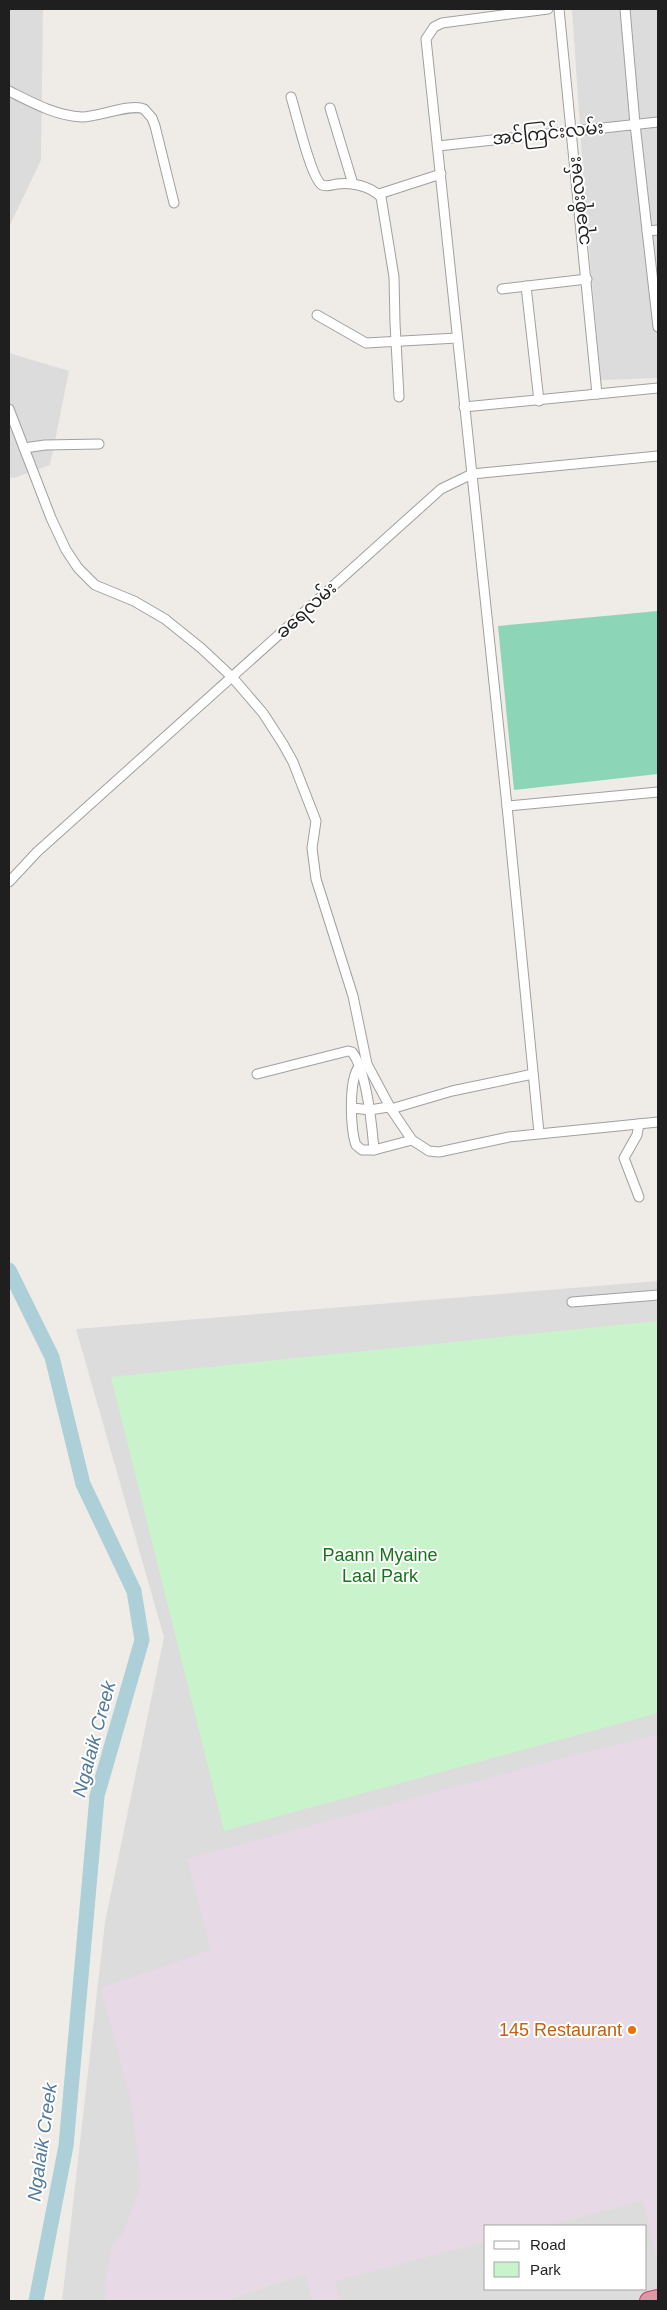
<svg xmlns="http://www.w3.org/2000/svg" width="667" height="2310" viewBox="0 0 667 2310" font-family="Helvetica,'Noto Sans Myanmar',sans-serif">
<rect width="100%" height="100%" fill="#efece7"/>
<g fill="#dddcdc" fill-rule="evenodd">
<polygon points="9,9 43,9 41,160 9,227"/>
<polygon points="572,9 658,9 658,378 601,380 586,216"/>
<polygon points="9,353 69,371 50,465 14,478 9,477"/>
<path d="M658,1281V2301H62L105,1922L164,1637L76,1329ZM486,2226H646V2289H486Z"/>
</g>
<polygon fill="#e7d9e5" points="658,1735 658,2264 643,2201 546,2226 486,2226 486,2242 335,2281 340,2301 312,2301 305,2274 225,2301 105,2301 106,2277 112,2246 124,2231 141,2185 131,2101 101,1988 211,1950 187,1859 570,1756"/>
<polygon fill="#c9f4cb" points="658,1321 658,1713 224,1831 111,1377"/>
<polygon fill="#8dd5b7" points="658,611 658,774 514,790 498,626"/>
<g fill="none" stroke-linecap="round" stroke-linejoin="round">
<polyline stroke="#accfd8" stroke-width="15" points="9,1270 52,1357 83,1484 134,1591 142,1640 97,1796 66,2146 36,2301"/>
<g stroke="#a0a0a0" stroke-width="11">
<g id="street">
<polyline points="559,9 597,394"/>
<polyline points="625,9 635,124 658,327"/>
<path d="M9,91C31,102 56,116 82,117C99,117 131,103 144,109L152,118L155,126L174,203"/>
<path d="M291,97C296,112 311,179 322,185C327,187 332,185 337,184C352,182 370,186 381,197L394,277L395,323L399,397"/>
<polyline points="330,108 353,184"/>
<polyline points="438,146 658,122"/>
<polyline points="379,194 441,174"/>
<polyline points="647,231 658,230"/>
<polyline points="526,286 539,401"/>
<polyline points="502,289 587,279"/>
<polyline points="317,315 366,343 457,338"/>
<polyline points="464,407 658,388"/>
<polyline points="9,409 51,518 66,550 78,568 95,585 134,601 165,619 201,648 232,677 263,713 283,744 293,762 316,821 312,848 316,879 353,996 367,1064 391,1109 412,1140 429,1151 439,1152 509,1137 658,1122"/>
<polyline points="24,448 45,445 99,444"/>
<polyline points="507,806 658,792"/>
<polyline points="9,882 37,852 441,489 472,474 658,456"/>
<path d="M361,1065C348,1073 350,1131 356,1145L362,1150H374L412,1140"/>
<path d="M257,1074L348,1051L352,1052C367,1071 372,1126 374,1150"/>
<polyline points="353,1108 370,1110 388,1107 391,1109 452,1091 533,1074"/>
<polyline points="639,1124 637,1135 624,1158 639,1197"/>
<polyline points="539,1133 507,806 426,39 434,27 442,23 548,9"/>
<polyline points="572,1302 658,1295"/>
</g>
</g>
<g stroke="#c8386e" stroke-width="20">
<polyline id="highway" points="649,2301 658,2299"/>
</g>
<use href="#street" stroke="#fff" stroke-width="9"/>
<use href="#highway" stroke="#de97a6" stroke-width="18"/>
</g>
<circle fill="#e8710a" stroke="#fff" stroke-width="2" cx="632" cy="2030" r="5"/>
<g text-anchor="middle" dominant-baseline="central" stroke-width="4" stroke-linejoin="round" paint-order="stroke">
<g font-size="18" fill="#1f1f1f" stroke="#fff">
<text transform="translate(548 133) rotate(-6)">အင်ကြင်းလမ်း</text>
<text transform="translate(579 201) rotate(-96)">သုခစိုးလမ်း</text>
<text transform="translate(306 610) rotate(-42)">ခရေလမ်း</text>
</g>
<g font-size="18" fill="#17731c" stroke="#fff">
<text x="380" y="1555">Paann Myaine<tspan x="380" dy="21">Laal Park</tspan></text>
</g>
<g font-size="18" fill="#c56008" stroke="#fff" text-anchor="end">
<text x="622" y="2030">145 Restaurant</text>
</g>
<g font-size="19" font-style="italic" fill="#527a9e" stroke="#fff">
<text transform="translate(94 1739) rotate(-75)">Ngalaik Creek</text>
<text transform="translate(42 2142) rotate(-82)">Ngalaik Creek</text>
</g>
</g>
<rect width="667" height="2310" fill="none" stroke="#1f1f1f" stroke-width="20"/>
<rect x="484" y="2225" width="162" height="65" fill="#ffffff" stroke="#a5a5a5"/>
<rect x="494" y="2241" width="25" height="8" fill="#ffffff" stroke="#a5a5a5"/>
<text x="530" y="2250" font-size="15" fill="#1f1f1f">Road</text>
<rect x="494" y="2262" width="25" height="15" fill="#c9f4cb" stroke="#a5a5a5"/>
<text x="530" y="2275" font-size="15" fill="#1f1f1f">Park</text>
</svg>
